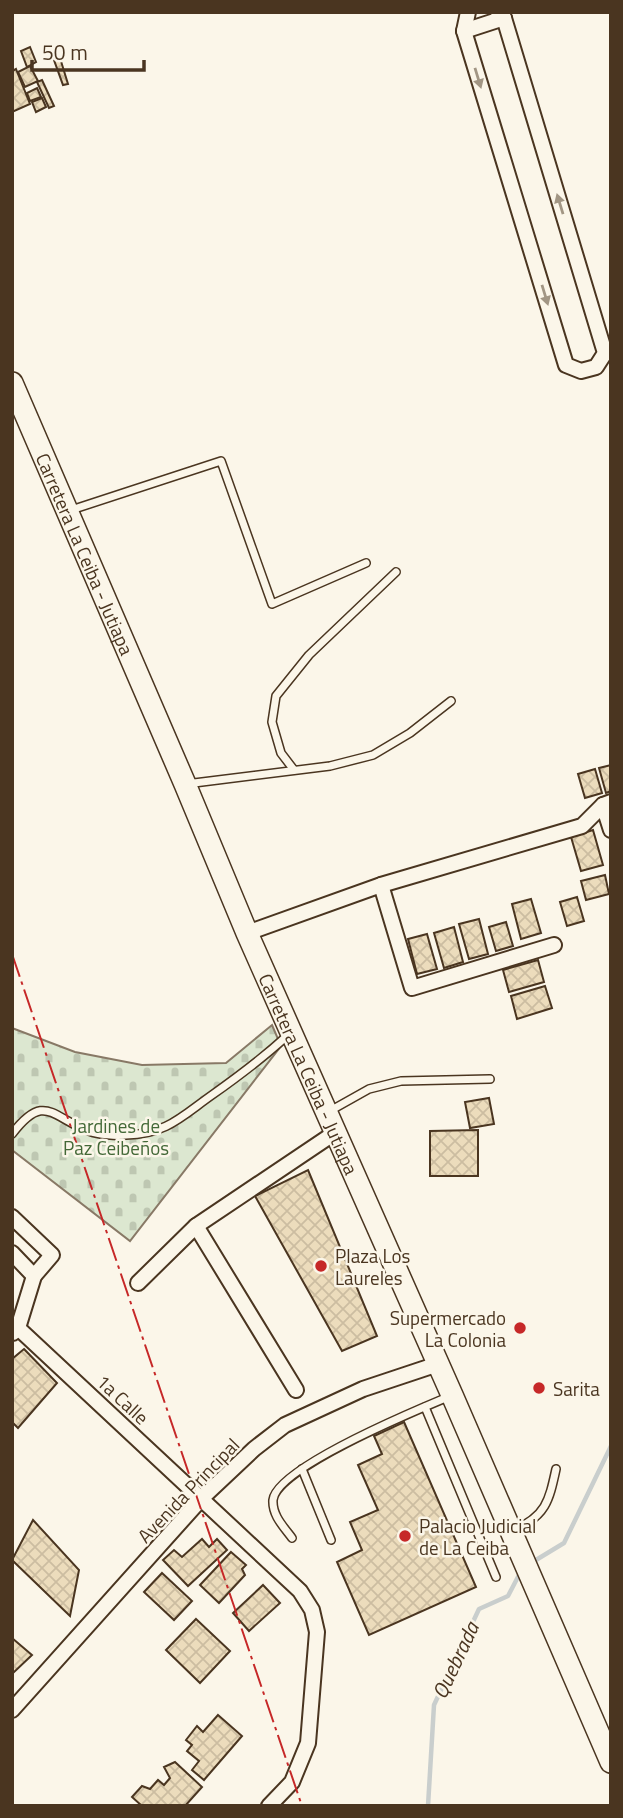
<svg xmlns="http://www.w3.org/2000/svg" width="623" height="1818" viewBox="0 0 623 1818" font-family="'Titillium Web',sans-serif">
<defs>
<pattern id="cemetery-stones" width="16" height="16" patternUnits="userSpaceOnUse" patternTransform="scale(1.75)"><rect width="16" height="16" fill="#dce7d0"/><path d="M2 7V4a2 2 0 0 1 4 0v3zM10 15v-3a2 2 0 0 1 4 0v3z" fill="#bec7b2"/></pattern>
<pattern id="building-cross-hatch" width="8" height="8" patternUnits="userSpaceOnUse" patternTransform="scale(1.75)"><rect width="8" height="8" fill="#ecdcbc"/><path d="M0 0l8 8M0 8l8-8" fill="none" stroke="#ccbda1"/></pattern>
</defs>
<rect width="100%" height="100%" fill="#fbf6e9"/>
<polygon fill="url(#cemetery-stones)" stroke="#887966" stroke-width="2" points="272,1025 281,1046 130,1241 12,1150 12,1028 75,1052 142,1065 226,1063"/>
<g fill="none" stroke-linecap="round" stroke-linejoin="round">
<g stroke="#c9cecd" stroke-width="4.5">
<polyline points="531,1563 564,1543 611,1446"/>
<polyline points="428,1806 434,1705 479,1609 508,1596 520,1573"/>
</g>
</g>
<g fill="url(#building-cross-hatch)" stroke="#4a3520" stroke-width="2">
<polygon points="30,47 36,62 27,67 21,51"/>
<polygon points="60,58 68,84 63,85 54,60"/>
<polygon points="30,66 38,81 25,87 18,72"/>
<polygon points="16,69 30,104 12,112 12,71"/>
<polygon points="42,80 54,106 49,108 37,82"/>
<polygon points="37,88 41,97 30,101 27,93"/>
<polygon points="42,98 46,107 36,112 32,102"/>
<polygon points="611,765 611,791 606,793 599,768"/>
<polygon points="595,769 602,793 585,798 578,774"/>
<polygon points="593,830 603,865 581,871 571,837"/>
<polygon points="605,875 609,894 586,900 581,881"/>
<polygon points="577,897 584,921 567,926 560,902"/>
<polygon points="531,899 541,933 521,939 512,904"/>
<polygon points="479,919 488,954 469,959 459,924"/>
<polygon points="506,922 513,946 496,951 489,927"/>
<polygon points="454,927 463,962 444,968 434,933"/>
<polygon points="427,934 437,969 417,974 408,939"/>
<polygon points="538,960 544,982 509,992 503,970"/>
<polygon points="545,986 552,1008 517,1019 511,996"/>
<polygon points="489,1098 494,1124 470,1128 465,1102"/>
<polygon points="478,1130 478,1176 430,1176 430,1131"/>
<polygon points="308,1170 377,1336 342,1351 255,1196"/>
<polygon points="24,1349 57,1383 18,1428 12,1422 12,1359"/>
<polygon points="404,1422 476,1587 369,1635 337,1562 362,1550 350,1522 378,1510 358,1465 382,1454 374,1436"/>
<polygon points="33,1520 79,1570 70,1616 12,1560"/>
<polygon points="202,1539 209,1547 217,1539 227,1550 188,1586 163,1560 174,1550 182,1557"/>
<polygon points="231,1552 246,1565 242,1569 245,1575 219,1603 200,1585"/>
<polygon points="162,1573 192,1601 174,1620 144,1592"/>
<polygon points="263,1585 280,1603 249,1631 233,1613"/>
<polygon points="196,1619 230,1651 200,1683 166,1650"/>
<polygon points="12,1638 32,1655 12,1674"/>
<polygon points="218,1715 242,1736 204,1780 192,1770 199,1761 187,1751 192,1745 186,1740 197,1726 203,1732"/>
<polygon points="175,1762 202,1787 185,1806 142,1806 132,1797 142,1786 150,1789 158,1780 164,1785 170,1778 164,1767"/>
</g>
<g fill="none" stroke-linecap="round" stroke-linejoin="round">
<g stroke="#4a3520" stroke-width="10">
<g id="lane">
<polyline points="68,511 221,461 272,604 366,563"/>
<polyline points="294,770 281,753 272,722 276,696 309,655 396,572"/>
<polyline points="186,784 330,766 373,755 410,733 451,701"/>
<polyline points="328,1112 369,1089 401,1081 490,1079"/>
<path d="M12,1134C45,1091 52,1118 89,1131C99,1135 116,1136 126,1135C167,1134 182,1116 212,1095C239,1076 264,1057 288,1035"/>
<polyline points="425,1407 496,1577"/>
<polyline points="302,1469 331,1540"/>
<path d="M514,1530C546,1516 549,1501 556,1469"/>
<path d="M292,1538C283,1526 272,1515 273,1500C276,1468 417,1410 448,1397"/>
</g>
</g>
<g stroke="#4a3520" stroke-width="18">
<g id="street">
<polyline points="468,12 464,31 566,365 581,371 596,367 605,353 504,18 498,12"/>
<polyline points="464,31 504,18"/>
<polyline points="603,805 611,830"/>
<polyline points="381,885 412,988 554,945"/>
<polyline points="247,933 381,885 582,826 603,805 611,802"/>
<polyline points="12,1217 52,1255 34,1276 18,1328 13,1333"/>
<polyline points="196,1226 336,1132"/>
<polyline points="12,1253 34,1276"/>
<polyline points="138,1283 196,1226 296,1390"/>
<polyline points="18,1328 300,1591 312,1610 317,1632 308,1743 292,1782 269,1806"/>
<polyline points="12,1710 202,1498 254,1449 285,1425 363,1389 438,1364"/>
</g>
</g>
<g stroke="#4a3520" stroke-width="24">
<g id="primary">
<path id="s1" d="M12,383L185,784L247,933L452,1395L611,1762"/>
</g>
</g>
<use href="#lane" stroke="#fbf6e9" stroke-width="7"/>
<use href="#street" stroke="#fbf6e9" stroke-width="14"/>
<use href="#primary" stroke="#fbf6e9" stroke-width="21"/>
<polyline stroke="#c62828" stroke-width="2" stroke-dasharray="24 5 3.5 5" stroke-linecap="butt" points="12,954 302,1806"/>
</g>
<defs><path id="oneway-solid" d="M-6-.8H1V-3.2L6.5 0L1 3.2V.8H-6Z" transform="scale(1.75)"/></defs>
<g fill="#a29684">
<use href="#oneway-solid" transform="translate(478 78) rotate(73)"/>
<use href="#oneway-solid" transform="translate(560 204) rotate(-107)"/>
<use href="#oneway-solid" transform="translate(545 295) rotate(73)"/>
</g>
<g fill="#c62828" stroke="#fbf6e9" stroke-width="2.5">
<circle cx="321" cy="1266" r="7"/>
<circle cx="520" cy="1328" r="7"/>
<circle cx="539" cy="1388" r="7"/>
<circle cx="405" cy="1536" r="7"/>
</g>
<g text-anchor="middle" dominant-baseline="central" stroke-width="5" stroke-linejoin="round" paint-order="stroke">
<g font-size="19" fill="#4a3520" stroke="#fbf6e9">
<text stroke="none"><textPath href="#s1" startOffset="186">Carretera La Ceiba - Jutiapa</textPath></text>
<text stroke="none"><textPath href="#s1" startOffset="752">Carretera La Ceiba - Jutiapa</textPath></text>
<text transform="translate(123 1399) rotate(43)">1a Calle</text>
<text transform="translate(188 1490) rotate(-46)">Avenida Principal</text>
</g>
<g font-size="19" fill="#436837" stroke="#fbf6e9">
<text x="116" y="1125">Jardines de<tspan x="116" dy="22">Paz Ceibeños</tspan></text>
</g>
<g font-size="19" fill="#4a3520" stroke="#fbf6e9" text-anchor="start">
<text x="335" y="1255">Plaza Los<tspan x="335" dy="22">Laureles</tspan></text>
<text x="506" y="1317" text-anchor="end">Supermercado<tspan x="506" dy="22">La Colonia</tspan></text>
<text x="553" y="1388">Sarita</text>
<text x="419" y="1525">Palacio Judicial<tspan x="419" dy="22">de La Ceiba</tspan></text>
</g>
<g font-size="21" font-style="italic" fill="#4a3520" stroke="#fbf6e9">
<text transform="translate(455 1660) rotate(-65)">Quebrada</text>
</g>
</g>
<rect width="623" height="1818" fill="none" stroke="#4a3520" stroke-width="28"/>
<path d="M32 60v10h112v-10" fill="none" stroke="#4a3520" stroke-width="3.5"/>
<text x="42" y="60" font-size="21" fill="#4a3520" stroke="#fbf6e9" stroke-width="5" paint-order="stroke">50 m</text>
</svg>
